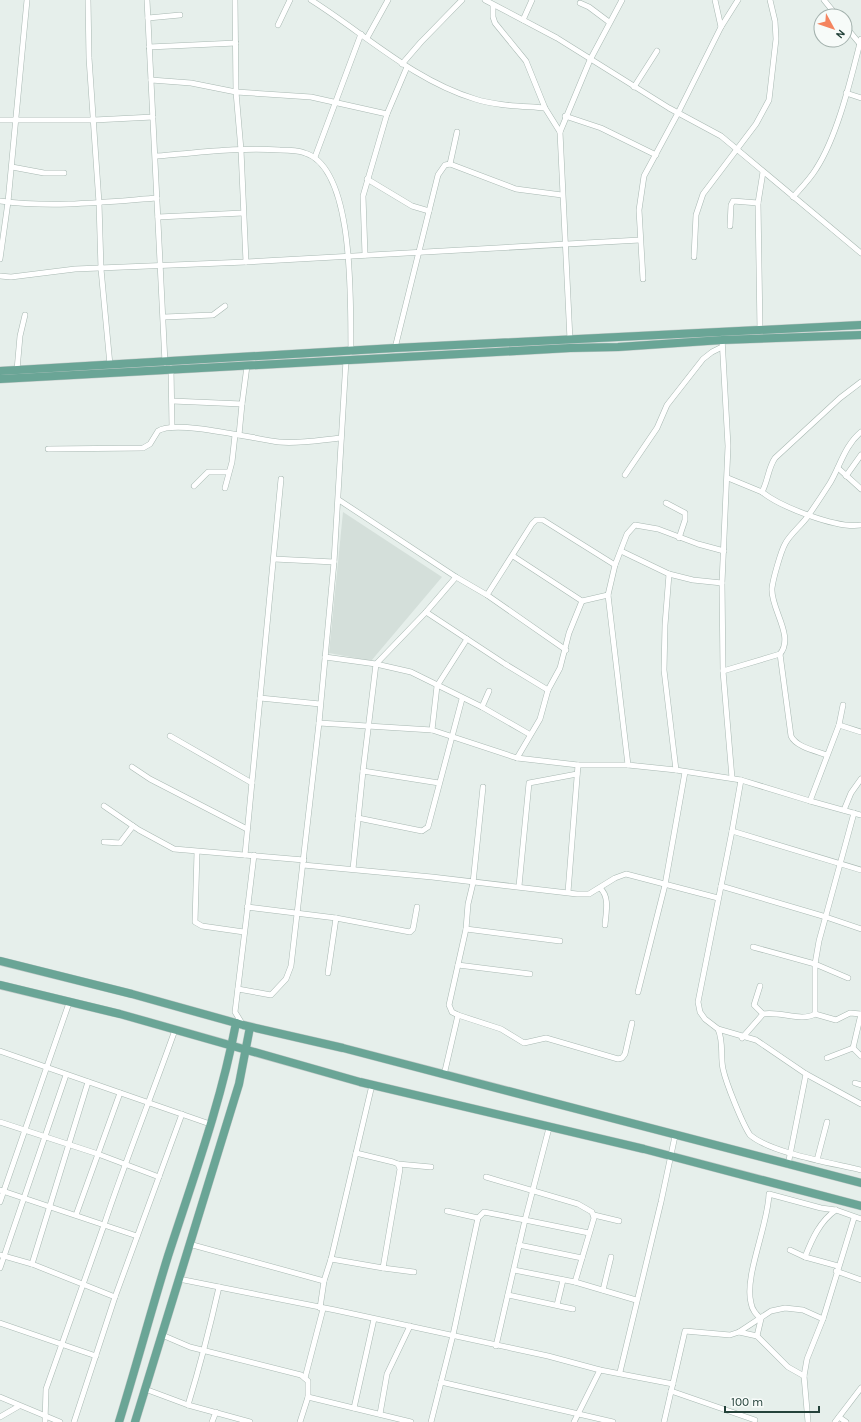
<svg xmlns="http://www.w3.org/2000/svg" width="861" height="1422" viewBox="0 0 861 1422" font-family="Karla,sans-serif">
<rect width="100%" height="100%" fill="#e6efeb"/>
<polygon fill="#d4dfda" points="343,512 442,577 371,661 329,653"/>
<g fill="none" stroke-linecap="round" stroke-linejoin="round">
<g stroke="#a8b8b2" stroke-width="6">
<g id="minor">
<polyline points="88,0 89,58 99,203 101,269 110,365"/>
<polyline points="147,0 165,363"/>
<polyline points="235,0 236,92 241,150 246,262"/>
<path d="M311,0C365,34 413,80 475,99C497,106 522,106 545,108"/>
<polyline points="485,0 557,38 669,108 721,136 861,253"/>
<polyline points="715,0 721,27"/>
<polyline points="824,0 837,16"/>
<polyline points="580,3 589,7 609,22"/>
<polyline points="493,6 493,17 495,23 526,61 545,108 560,132 570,340"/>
<polyline points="148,18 180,15"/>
<polyline points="523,20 532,0"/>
<polyline points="278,25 290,0"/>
<polyline points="845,26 860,44"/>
<polyline points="367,38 388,0"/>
<polyline points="149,47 236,43"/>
<polyline points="402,64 421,42 462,0"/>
<polyline points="151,80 191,83 236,92 311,97 387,114"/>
<polyline points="634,87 657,51"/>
<polyline points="846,93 861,98"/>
<polyline points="565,116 601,128 656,155"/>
<polyline points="0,120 94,120 153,117"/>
<polyline points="560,132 590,60 622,0"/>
<path d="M156,156C197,153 239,147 280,150C288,150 297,150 305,153C356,169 350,307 351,352"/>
<polyline points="315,157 361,34"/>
<polyline points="450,164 457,132"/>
<polyline points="12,167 44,173 64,173"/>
<polyline points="367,179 412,206 429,211"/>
<path d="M793,197C801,188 810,179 816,169C838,135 851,78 861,39"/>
<path d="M0,201C52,208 105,202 157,198"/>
<polyline points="158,217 243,213"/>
<polyline points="730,226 731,205 733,201 758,203"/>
<polyline points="365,255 363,196 387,114 407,67"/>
<polyline points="694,257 696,215 703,194 756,124 769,100 776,39 775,21 770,0"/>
<polyline points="0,259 8,202 27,0"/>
<polyline points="0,276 11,277 75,269 246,262 640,240"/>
<polyline points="643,279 639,210 644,176 678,113 721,27 738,0"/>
<polyline points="164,317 213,315 225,306"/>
<polyline points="760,330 758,203 763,172"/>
<polyline points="722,338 728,446 722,583 723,671 732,778"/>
<polyline points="395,348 438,175 445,165 450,164 516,189 562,195"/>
<polyline points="171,368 172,427"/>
<polyline points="17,370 20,336 25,315"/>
<polyline points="172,401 242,404 247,366"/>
<polyline points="239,435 242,404"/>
<path d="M48,449L143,448L150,444L158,431C176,419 254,439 279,442C299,444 320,440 341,438"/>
<polyline points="838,468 861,489"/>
<polyline points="625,475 657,428 667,405 703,359 712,352 722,347"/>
<polyline points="846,476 861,455"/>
<path d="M728,478L762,492C768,481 768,468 775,458L840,398L861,382"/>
<polyline points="194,486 208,472 228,472"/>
<polyline points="225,488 232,462 235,435"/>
<path d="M762,492C781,507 837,529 861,525"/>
<polyline points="339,500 456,577 426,612 376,664 363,771 353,869"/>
<polyline points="666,503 685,513 685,520 679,538"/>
<polyline points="621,551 669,574"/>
<polyline points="513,556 582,601 608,595"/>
<polyline points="274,559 334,562"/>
<polyline points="615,565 627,534 635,525 658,529 698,544 724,551"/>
<polyline points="456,577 487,595 566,650"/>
<polyline points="487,595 532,524 536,520 543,520 615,565 608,595 628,765 676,770 741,780 810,801 861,815"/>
<polyline points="426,612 505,664 548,690"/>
<path d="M780,654C795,636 770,608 772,588C773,579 781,551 785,544C790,534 801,526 808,516C815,506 823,494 830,483C840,466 845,445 861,432"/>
<polyline points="325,657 376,664 411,672 482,707 529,734"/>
<path d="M723,671L780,654L791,736C796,747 816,751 827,755"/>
<polyline points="260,698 320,704"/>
<polyline points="482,707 489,691"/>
<polyline points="319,723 432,730 517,758 540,719 548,690 560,668 569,633 582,601"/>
<polyline points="839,725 843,705"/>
<polyline points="432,730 437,686 467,639"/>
<polyline points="170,736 252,783"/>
<polyline points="517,758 578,765 628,765"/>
<polyline points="132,767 150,779 247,829"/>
<polyline points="676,770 664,670 665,625 669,574 693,580 722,583"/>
<polyline points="363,771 439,783"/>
<polyline points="741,780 732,831 698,1002 700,1012 705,1019 718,1029 756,1040 806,1074 861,1104"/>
<polyline points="810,801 839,725 861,732"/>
<polyline points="104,806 139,830 174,849 304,860"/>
<polyline points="844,810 851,793 861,779"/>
<polyline points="358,818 422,831 428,827 462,699"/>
<polyline points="732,831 861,870"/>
<polyline points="104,842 120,843 133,826"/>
<polyline points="197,852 195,922 202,926 244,932"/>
<polyline points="245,855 281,479"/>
<polyline points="303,865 432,877 577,894 589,894 615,878 626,874 718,898"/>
<polyline points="519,886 529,783 577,774"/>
<polyline points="721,886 826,917 861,929"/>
<path d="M600,888C610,897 606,912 605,925"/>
<polyline points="568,892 578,765"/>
<polyline points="247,907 336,918 410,932 413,929 417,907"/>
<polyline points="466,929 560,941"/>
<polyline points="753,947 815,964 848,978"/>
<polyline points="458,965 530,974"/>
<polyline points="328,973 336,918"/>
<polyline points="760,986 754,1005 763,1014"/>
<polyline points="238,989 271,995 286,979 291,966 319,723 334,562 346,360"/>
<polyline points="638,992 665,885 685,772"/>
<polyline points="815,1014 836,1020 850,1013 861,1014"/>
<polyline points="458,1015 501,1029 524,1043 546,1038 618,1059 622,1058 625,1054 632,1023"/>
<polyline points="243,1025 235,1012 254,855"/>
<path d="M718,1029C724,1043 720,1055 723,1069C726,1083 742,1123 750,1135C771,1153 832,1163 861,1170"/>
<path d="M742,1038L763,1014C781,1011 801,1022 815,1014V964L819,941L854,813"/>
<polyline points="853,1048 861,1014"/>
<polyline points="853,1048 861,1056"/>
<polyline points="0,1051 210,1124"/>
<polyline points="827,1058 853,1048"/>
<polyline points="444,1075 458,1015 452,1012 449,1005 466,929 468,904 473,883 483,787"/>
<polyline points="855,1083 861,1085"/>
<polyline points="0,1122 98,1154 159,1177"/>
<polyline points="549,1128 525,1220 589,1233"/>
<polyline points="817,1160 827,1122"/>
<polyline points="398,1164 431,1167"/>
<polyline points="788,1165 806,1074"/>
<polyline points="486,1177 578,1204 592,1212 594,1218 575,1282"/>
<path d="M0,1190L104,1225C126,1159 152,1095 175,1030"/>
<polyline points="0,1202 69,1003"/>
<polyline points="447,1211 478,1218"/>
<polyline points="76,1215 120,1093"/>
<polyline points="594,1215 619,1221"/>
<polyline points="189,1244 324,1281"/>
<polyline points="519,1245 582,1258"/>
<polyline points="790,1250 805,1257 838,1266"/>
<polyline points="0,1255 32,1264 115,1297"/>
<path d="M805,1257C812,1239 820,1221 836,1210"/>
<polyline points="331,1259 383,1268 400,1169 398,1164 393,1162 356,1153"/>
<polyline points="32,1264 88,1082"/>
<polyline points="0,1268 66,1075"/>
<polyline points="383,1268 414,1272"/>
<polyline points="514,1270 575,1282 636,1300"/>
<polyline points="836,1271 861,1280"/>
<path d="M179,1279L219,1287C210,1327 200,1366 188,1405"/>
<polyline points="219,1287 335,1310 548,1356 600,1370 673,1384"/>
<polyline points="603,1290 611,1257"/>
<polyline points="508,1295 573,1309"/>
<polyline points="557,1305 563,1280"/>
<polyline points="320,1308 324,1281 331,1259 372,1085"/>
<polyline points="0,1323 96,1356"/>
<polyline points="739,1332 757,1336 788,1367 804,1376"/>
<polyline points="162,1335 190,1347 301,1375 308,1381 308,1397 300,1422"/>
<path d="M757,1336L761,1319C756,1314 752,1310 751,1303C744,1276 768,1226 769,1194L821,1208L836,1210L861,1219"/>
<polyline points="620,1372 661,1202 675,1136"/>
<polyline points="305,1378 323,1309"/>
<polyline points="441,1382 613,1422"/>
<polyline points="145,1389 188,1405 250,1422"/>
<polyline points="671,1391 755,1420"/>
<polyline points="0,1397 60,1422"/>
<polyline points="308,1397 411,1422"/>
<polyline points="354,1408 374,1319"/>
<polyline points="380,1414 387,1374 410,1326"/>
<polyline points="0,1417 19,1406"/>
<polyline points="839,1417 846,1422"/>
<polyline points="45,1422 46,1389 104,1225 137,1236"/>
<polyline points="74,1422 115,1297 182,1114"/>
<polyline points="212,1422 216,1412"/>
<polyline points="431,1422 453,1335 478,1218 484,1212 525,1220 496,1346"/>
<polyline points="574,1422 600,1370"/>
<polyline points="664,1422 685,1331 730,1335 739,1332 771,1311 785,1308 803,1310 823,1319"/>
<polyline points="808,1422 804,1376 807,1359 823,1319 854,1218"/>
<polyline points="835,1422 861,1388"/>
</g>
</g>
<g stroke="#c2cac8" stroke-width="9">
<g id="primary">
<polyline points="0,371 395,348 861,325"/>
<polyline points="0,379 570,348 618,347 722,340 861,335"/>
<polyline points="0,961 132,994 243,1025 343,1048 861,1183"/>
<polyline points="0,985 120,1014 360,1082 644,1149 861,1206"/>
<path d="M119,1422C136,1367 151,1311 168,1256C193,1179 221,1103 236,1023"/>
<polyline points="135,1422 239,1084 250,1027"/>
</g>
</g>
<use href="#minor" stroke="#fff" stroke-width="5"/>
<use href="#primary" stroke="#6aa596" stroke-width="8"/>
</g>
<g transform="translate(833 28) rotate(130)"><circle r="19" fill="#f7fbf9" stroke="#a3b1ad"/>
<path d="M0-3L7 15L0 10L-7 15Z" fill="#f4845f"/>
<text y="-6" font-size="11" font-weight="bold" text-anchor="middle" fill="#24423a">N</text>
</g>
<path d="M725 1406v6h94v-6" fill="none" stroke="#24423a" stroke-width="2"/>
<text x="731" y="1406" font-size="12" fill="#24423a" stroke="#f7fbf9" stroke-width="3" paint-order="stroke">100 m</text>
</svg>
